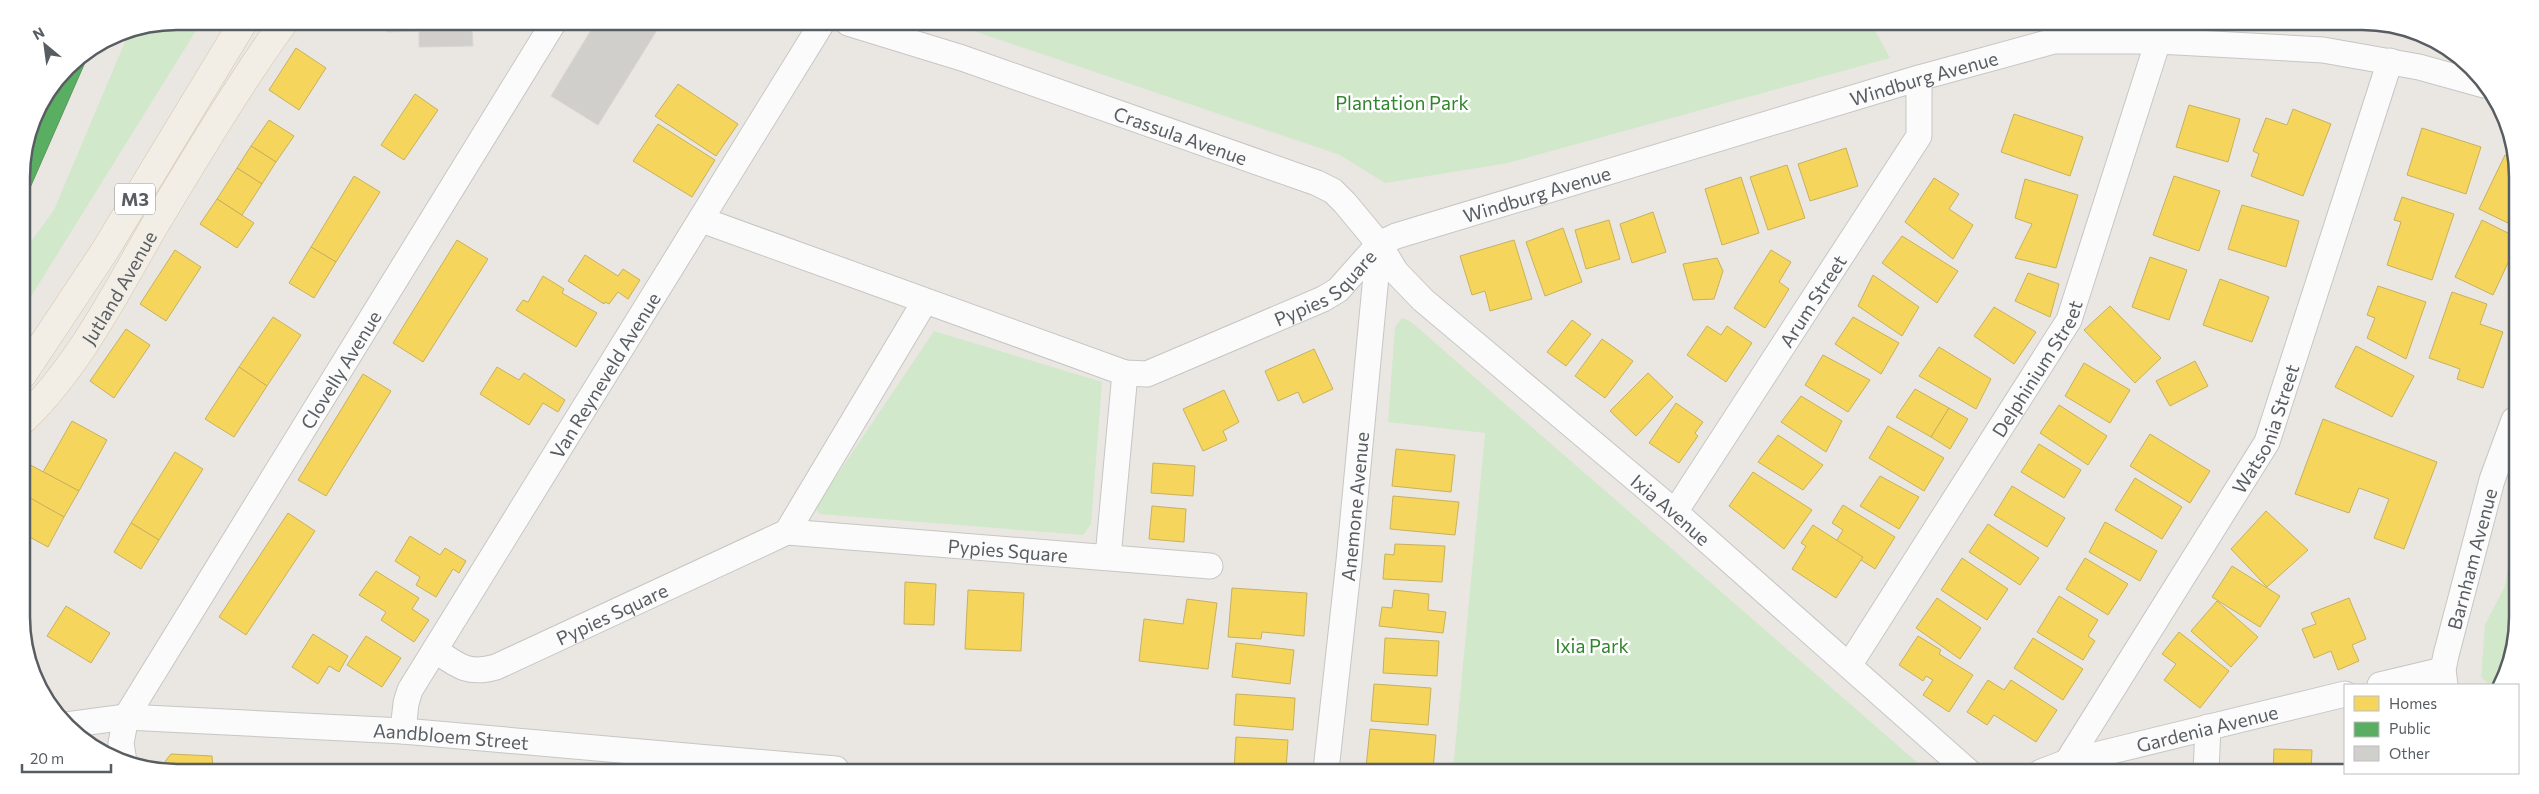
<svg xmlns="http://www.w3.org/2000/svg" width="2539" height="794" viewBox="0 0 2539 794" font-family="Commissioner,sans-serif">
<rect width="100%" height="100%" fill="#eae7e2"/>
<g fill="#d1e8ca">
<polygon points="177,21 202,21 22,311 22,251 25,250 54,210 130,30"/>
<polygon points="950,23 1872,25 1890,58 1508,163 1385,183 1340,155"/>
<polygon points="1402,318 1410,321 1927,771 1453,770 1485,433 1388,422 1395,327"/>
<polygon points="934,331 1102,382 1091,524 1083,535 820,514 815,508"/>
<polygon points="2513,535 2512,658 2500,685 2490,685 2481,677 2485,625 2505,586"/>
</g>
<g fill="#f6d55c" stroke="#c7b15e">
<polygon points="296,48 326,68 299,110 269,90"/>
<polygon points="678,84 738,124 716,156 655,116"/>
<polygon points="415,94 438,110 404,160 381,145"/>
<polygon points="2189,105 2240,119 2228,162 2176,147"/>
<polygon points="2293,109 2331,124 2303,196 2251,176 2259,154 2253,151 2266,118 2287,125"/>
<polygon points="2014,114 2083,137 2070,176 2001,152"/>
<polygon points="269,120 294,136 276,162 251,146"/>
<polygon points="658,124 715,160 692,197 633,161"/>
<polygon points="2422,128 2481,147 2466,194 2407,175"/>
<polygon points="251,146 276,162 262,184 237,168"/>
<polygon points="1846,148 1858,186 1810,201 1798,164"/>
<polygon points="2505,155 2515,160 2514,226 2479,209"/>
<polygon points="1787,165 1805,218 1768,230 1750,177"/>
<polygon points="237,168 262,184 242,215 217,199"/>
<polygon points="354,176 380,192 336,262 311,247"/>
<polygon points="2174,176 2220,191 2199,251 2153,235"/>
<polygon points="1741,177 1759,233 1722,245 1705,189"/>
<polygon points="1934,178 1959,194 1949,209 1973,225 1953,259 1905,222"/>
<polygon points="2025,179 2078,195 2056,268 2015,258 2032,224 2015,218"/>
<polygon points="2402,197 2454,214 2432,280 2387,265 2401,222 2394,220"/>
<polygon points="217,199 254,223 237,248 200,224"/>
<polygon points="2242,205 2299,221 2286,267 2228,249"/>
<polygon points="1653,212 1666,252 1632,263 1620,224"/>
<polygon points="1609,220 1620,259 1586,269 1575,230"/>
<polygon points="2482,220 2514,236 2514,250 2493,295 2455,277"/>
<polygon points="1563,228 1582,282 1545,296 1526,242"/>
<polygon points="1902,236 1958,271 1937,303 1882,263"/>
<polygon points="457,240 488,259 423,362 393,343"/>
<polygon points="1514,240 1532,299 1490,311 1485,291 1472,295 1460,256"/>
<polygon points="311,247 336,262 314,298 289,283"/>
<polygon points="175,250 201,267 166,321 140,304"/>
<polygon points="1771,250 1791,262 1779,282 1789,289 1765,328 1734,308"/>
<polygon points="585,255 618,276 623,269 640,280 628,299 618,292 609,304 605,302 604,304 568,281"/>
<polygon points="2150,257 2187,270 2169,320 2132,307"/>
<polygon points="1717,258 1723,271 1714,299 1693,300 1683,264"/>
<polygon points="2028,273 2059,284 2050,317 2015,301"/>
<polygon points="1873,275 1919,307 1902,336 1858,306"/>
<polygon points="543,276 564,289 562,293 597,313 576,347 516,310 523,300 528,302"/>
<polygon points="2220,279 2269,297 2252,342 2203,325"/>
<polygon points="2378,286 2426,302 2406,359 2367,338 2375,318 2367,315"/>
<polygon points="2452,292 2487,304 2480,324 2503,332 2483,388 2457,379 2460,369 2429,358"/>
<polygon points="2110,306 2161,358 2135,383 2084,330"/>
<polygon points="1994,307 2036,332 2014,364 1974,336"/>
<polygon points="273,317 301,335 267,386 239,367"/>
<polygon points="1853,317 1899,343 1881,374 1835,344"/>
<polygon points="1572,320 1591,334 1566,366 1547,352"/>
<polygon points="1707,326 1721,335 1727,326 1752,343 1726,382 1687,355"/>
<polygon points="126,329 150,345 114,398 90,381"/>
<polygon points="1602,339 1633,361 1605,398 1575,376"/>
<polygon points="2356,346 2414,376 2392,417 2335,387"/>
<polygon points="1939,347 1991,379 1976,409 1919,376"/>
<polygon points="1314,349 1333,389 1303,403 1298,392 1278,401 1265,371"/>
<polygon points="1823,355 1870,380 1848,412 1805,385"/>
<polygon points="2195,361 2208,386 2170,406 2156,381"/>
<polygon points="2084,363 2130,390 2110,423 2065,396"/>
<polygon points="239,367 267,386 234,437 205,419"/>
<polygon points="497,367 519,380 524,373 565,400 558,412 543,403 529,425 480,394"/>
<polygon points="1648,373 1673,397 1636,436 1610,411"/>
<polygon points="363,374 391,391 326,496 298,480"/>
<polygon points="1915,389 1949,408 1931,437 1896,417"/>
<polygon points="1224,390 1239,422 1223,431 1227,440 1203,451 1183,409"/>
<polygon points="1801,396 1842,421 1826,452 1781,422"/>
<polygon points="1676,403 1703,422 1695,433 1698,436 1679,463 1649,443"/>
<polygon points="2059,405 2107,436 2088,465 2040,433"/>
<polygon points="1949,408 1968,419 1950,449 1931,437"/>
<polygon points="2323,419 2437,462 2404,549 2374,538 2389,499 2359,488 2349,513 2295,494"/>
<polygon points="72,421 107,440 79,491 43,472"/>
<polygon points="1888,426 1944,458 1924,491 1869,458"/>
<polygon points="2150,434 2210,471 2190,503 2130,466"/>
<polygon points="1778,435 1823,465 1803,490 1758,462"/>
<polygon points="2039,444 2081,470 2064,498 2021,472"/>
<polygon points="1396,449 1455,455 1451,492 1392,486"/>
<polygon points="175,452 203,469 159,540 131,523"/>
<polygon points="23,461 79,491 64,517 23,495"/>
<polygon points="1153,463 1195,466 1193,496 1151,493"/>
<polygon points="1753,472 1812,510 1784,549 1729,506"/>
<polygon points="1880,476 1919,497 1899,529 1860,506"/>
<polygon points="2135,478 2182,507 2162,539 2115,510"/>
<polygon points="2012,486 2065,518 2047,547 1994,515"/>
<polygon points="25,495 64,517 48,547 24,534"/>
<polygon points="1393,496 1459,502 1455,535 1390,529"/>
<polygon points="1843,505 1895,537 1875,569 1835,543 1843,530 1832,523"/>
<polygon points="1152,506 1186,509 1184,542 1149,539"/>
<polygon points="2266,511 2308,550 2267,587 2231,549"/>
<polygon points="288,513 315,531 246,635 219,617"/>
<polygon points="2105,522 2157,551 2140,581 2089,552"/>
<polygon points="131,523 159,540 141,569 114,552"/>
<polygon points="1988,524 2039,558 2020,585 1969,552"/>
<polygon points="1813,525 1863,557 1836,598 1792,569 1806,546 1801,543"/>
<polygon points="410,536 440,555 445,548 466,561 459,573 453,569 436,597 416,585 420,577 395,561"/>
<polygon points="1395,544 1445,546 1442,582 1383,579 1385,554 1394,555"/>
<polygon points="1962,558 2008,589 1987,620 1941,590"/>
<polygon points="2085,558 2128,584 2108,615 2066,589"/>
<polygon points="2232,566 2280,596 2260,627 2212,597"/>
<polygon points="376,571 419,598 412,609 429,620 414,642 381,620 386,612 359,595"/>
<polygon points="905,582 936,584 934,625 904,624"/>
<polygon points="1232,588 1307,593 1304,636 1262,632 1261,639 1228,637"/>
<polygon points="968,590 1024,593 1021,651 965,649"/>
<polygon points="1394,590 1429,594 1428,610 1446,612 1443,633 1379,626 1382,607 1392,608"/>
<polygon points="2059,596 2098,620 2088,636 2095,641 2083,660 2037,632"/>
<polygon points="1937,598 1981,628 1960,659 1916,628"/>
<polygon points="2349,598 2366,639 2352,645 2359,661 2338,670 2331,651 2314,658 2302,629 2316,624 2311,613"/>
<polygon points="1187,599 1217,603 1208,669 1139,661 1144,619 1183,624"/>
<polygon points="2217,601 2258,637 2231,667 2191,631"/>
<polygon points="66,606 110,633 91,663 47,636"/>
<polygon points="2179,632 2229,671 2200,708 2164,680 2176,664 2162,654"/>
<polygon points="313,634 348,656 339,672 329,666 318,684 292,667"/>
<polygon points="366,636 401,658 382,687 347,665"/>
<polygon points="1918,636 1941,650 1939,654 1973,675 1949,712 1923,695 1933,680 1926,676 1923,681 1899,665"/>
<polygon points="1385,638 1439,641 1437,676 1383,673"/>
<polygon points="2033,638 2083,669 2063,700 2014,668"/>
<polygon points="1236,643 1294,650 1290,684 1232,677"/>
<polygon points="1988,680 2004,690 2011,680 2057,710 2036,742 1994,715 1987,725 1967,712"/>
<polygon points="1374,684 1431,688 1428,725 1371,721"/>
<polygon points="1236,694 1295,698 1293,730 1234,725"/>
<polygon points="1370,729 1436,735 1433,770 1366,767"/>
<polygon points="1236,737 1288,740 1286,770 1234,770"/>
<polygon points="2274,749 2312,750 2311,772 2273,772"/>
<polygon points="171,754 212,756 213,768 164,767 163,764"/>
</g>
<polygon fill="#5aae61" stroke="#599661" points="90,51 22,206 22,167 37,108 67,67"/>
<g fill="#d1cfcc" stroke="#d9d6d1">
<polygon points="387,22 419,22 419,31 387,32"/>
<polygon points="419,22 472,22 472,30 419,31"/>
<polygon points="596,22 662,22 598,125 551,96"/>
<polygon points="472,30 473,46 419,47 419,31"/>
</g>
<g fill="none" stroke-linecap="round" stroke-linejoin="round">
<g stroke="#c6c6c5" stroke-width="27">
<g id="street">
<path id="s1" d="M848,23L962,58L1317,183L1333,191L1345,203L1379,244L1396,272L1423,300L1675,512L1969,772"/>
<path id="s2" d="M702,220L1125,373L1147,374L1323,299L1338,290L1379,244L1396,236L1919,78L2054,41H2158L2323,50L2419,67L2484,85"/>
<path id="s3" d="M1675,512L1919,136V78"/>
<polyline points="787,532 925,301"/>
<polyline points="1108,557 1125,373"/>
<path id="s4" d="M435,650C458,666 468,675 496,667L787,532L1210,566"/>
<path id="s5" d="M1850,664L2069,320L2158,41"/>
<polyline points="2380,685 2443,670"/>
<path id="s6" d="M2445,685L2443,670L2446,655L2492,480L2514,420"/>
<path id="s7" d="M66,725L126,717L403,731L836,769"/>
<path id="s8" d="M403,731L406,703L410,690L822,23"/>
<path id="s9" d="M124,762L121,743L126,717L554,22"/>
<path id="s10" d="M2067,762L2267,442L2390,61"/>
<path id="s11" d="M1326,770L1349,561L1379,244"/>
<path id="s12" d="M2041,772L2067,762L2345,694"/>
<polyline points="2206,772 2208,727"/>
</g>
</g>
<g stroke="#d5c5ad" stroke-width="29">
<g id="primary">
<polyline points="23,374 104,252 244,21"/>
<path id="s13" d="M23,420C80,365 117,290 156,223C197,155 238,86 284,22"/>
</g>
</g>
<use href="#street" stroke="#fcfbfb" stroke-width="25"/>
<use href="#primary" stroke="#f2eee5" stroke-width="28"/>
</g>
<g text-anchor="middle" dominant-baseline="central" stroke-width="5" stroke-linejoin="round" paint-order="stroke">
<rect fill="#fff" stroke="#8a8e91" stroke-width="1" x="115" y="183.5" width="40" height="31" rx="4"/>
<g font-size="18" font-weight="bold" fill="#585d62">
<text x="135" y="199">M3</text>
</g>
<g font-size="19" fill="#585d62" stroke="#fff">
<text stroke="none"><textPath href="#s2" startOffset="1312">Windburg Avenue</textPath></text>
<text stroke="none"><textPath href="#s1" startOffset="351">Crassula Avenue</textPath></text>
<text stroke="none"><textPath href="#s2" startOffset="908">Windburg Avenue</textPath></text>
<text stroke="none"><textPath href="#s2" startOffset="671">Pypies Square</textPath></text>
<text stroke="none"><textPath href="#s13" startOffset="164">Jutland Avenue</textPath></text>
<text stroke="none"><textPath href="#s3" startOffset="252">Arum Street</textPath></text>
<text stroke="none"><textPath href="#s5" startOffset="350">Delphinium Street</textPath></text>
<text stroke="none"><textPath href="#s9" startOffset="454">Clovelly Avenue</textPath></text>
<text stroke="none"><textPath href="#s8" startOffset="412">Van Reyneveld Avenue</textPath></text>
<text stroke="none"><textPath href="#s10" startOffset="389">Watsonia Street</textPath></text>
<text stroke="none"><textPath href="#s11" startOffset="265">Anemone Avenue</textPath></text>
<text stroke="none"><textPath href="#s1" startOffset="980">Ixia Avenue</textPath></text>
<text stroke="none"><textPath href="#s4" startOffset="609">Pypies Square</textPath></text>
<text stroke="none"><textPath href="#s6" startOffset="130">Barnham Avenue</textPath></text>
<text stroke="none"><textPath href="#s4" startOffset="194">Pypies Square</textPath></text>
<text stroke="none"><textPath href="#s12" startOffset="172">Gardenia Avenue</textPath></text>
<text stroke="none"><textPath href="#s7" startOffset="386">Aandbloem Street</textPath></text>
</g>
<g font-size="19" fill="#31852c" stroke="#fff">
<text x="1402" y="102">Plantation Park</text>
<text x="1592" y="645">Ixia Park</text>
</g>
</g>
<path d="M0 0H2539V794H0ZM177 30H2362A147 147 0 0 1 2509 177V617A147 147 0 0 1 2362 764H177A147 147 0 0 1 30 617V177A147 147 0 0 1 177 30Z" fill="#fff" fill-rule="evenodd"/>
<path fill="none" stroke="#585d62" stroke-width="2.5" d="M177 30H2362A147 147 0 0 1 2509 177V617A147 147 0 0 1 2362 764H177A147 147 0 0 1 30 617V177A147 147 0 0 1 177 30Z"/>
<rect x="2344" y="684" width="175" height="90" fill="#ffffff" stroke="#bcbec0"/>
<rect x="2354" y="696" width="25" height="15" fill="#f6d55c" stroke="#bcbec0"/>
<text x="2389" y="709" font-size="15" fill="#585d62">Homes</text>
<rect x="2354" y="722" width="25" height="15" fill="#5aae61" stroke="#bcbec0"/>
<text x="2389" y="734" font-size="15" fill="#585d62">Public</text>
<rect x="2354" y="746" width="25" height="15" fill="#d1cfcc" stroke="#bcbec0"/>
<text x="2389" y="759" font-size="15" fill="#585d62">Other</text>
<g transform="translate(45 45) rotate(331)" stroke="#ffffff" stroke-width="4" paint-order="stroke">
<path d="M0-4L9 19L0 12L-9 19Z" fill="#585d62"/>
<text y="-8" font-size="14" font-weight="bold" text-anchor="middle" fill="#585d62">N</text>
</g>
<path d="M22 764v8h89v-8" fill="none" stroke="#585d62" stroke-width="2.5"/>
<text x="30" y="764" font-size="15" fill="#585d62" stroke="#ffffff" stroke-width="4" paint-order="stroke">20 m</text>
</svg>
